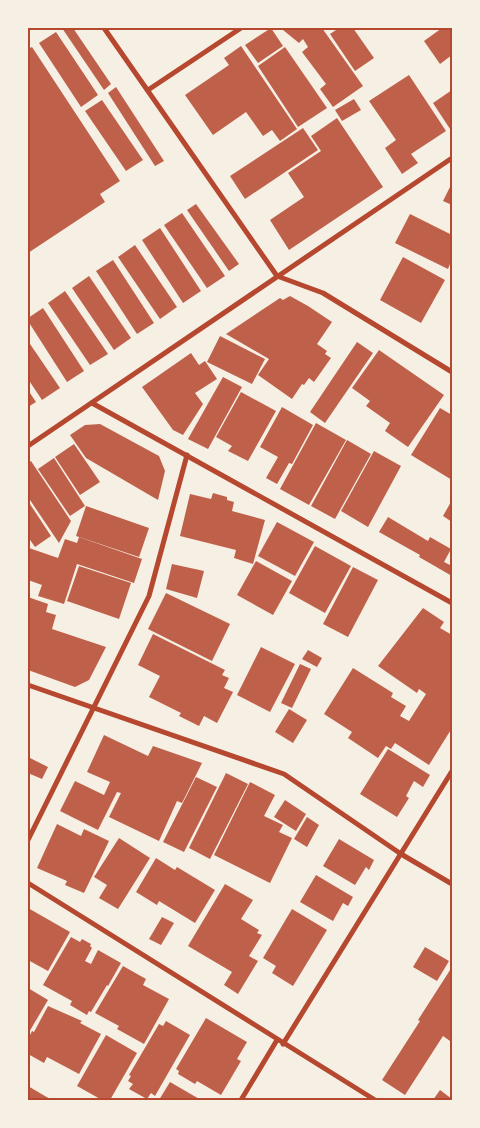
<svg xmlns="http://www.w3.org/2000/svg" width="480" height="1128" viewBox="0 0 480 1128" font-family="'Fira Sans Condensed',sans-serif">
<rect width="100%" height="100%" fill="#f6efe4"/>
<g fill="#bf614a">
<polygon points="62,28 73,28 111,84 104,90"/>
<polygon points="271,28 283,46 258,63 245,45"/>
<polygon points="285,28 322,28 363,86 333,107 320,89 326,84 302,52 308,47 303,39 299,43 283,30"/>
<polygon points="339,28 353,28 374,58 355,71 330,34"/>
<polygon points="442,28 452,28 452,55 440,64 424,41"/>
<polygon points="56,32 98,95 81,107 39,43"/>
<polygon points="241,46 297,129 280,141 272,130 263,136 246,112 213,135 185,95 229,65 224,58"/>
<polygon points="32,47 120,181 100,194 105,202 28,253 28,49"/>
<polygon points="285,47 327,108 298,127 258,66"/>
<polygon points="409,75 446,131 411,154 418,163 402,174 385,148 396,140 369,101"/>
<polygon points="116,87 164,161 155,166 108,93"/>
<polygon points="452,90 452,132 433,103"/>
<polygon points="354,99 361,110 342,121 335,110"/>
<polygon points="102,100 143,160 126,171 85,111"/>
<polygon points="337,118 383,187 289,250 270,220 304,197 288,173 321,151 311,136"/>
<polygon points="303,128 318,150 245,199 230,176"/>
<polygon points="452,183 452,205 443,201"/>
<polygon points="196,204 239,264 229,271 187,210"/>
<polygon points="182,213 225,276 207,288 164,225"/>
<polygon points="410,214 452,235 452,259 448,269 395,243"/>
<polygon points="160,228 201,291 183,303 142,240"/>
<polygon points="135,245 177,307 160,319 118,257"/>
<polygon points="403,257 445,280 421,323 380,300"/>
<polygon points="113,260 154,323 137,334 96,271"/>
<polygon points="89,276 131,338 114,350 72,288"/>
<polygon points="65,291 108,354 90,365 48,303"/>
<polygon points="290,296 308,306 332,322 317,344 327,351 325,354 331,358 314,382 309,378 304,385 302,384 292,399 258,375 269,359 226,334 280,298 283,300"/>
<polygon points="43,308 84,371 67,382 28,321 28,318"/>
<polygon points="220,336 265,359 252,384 207,362"/>
<polygon points="28,341 60,388 42,400 28,379"/>
<polygon points="357,342 373,353 325,423 310,412"/>
<polygon points="379,350 444,395 408,447 385,431 390,423 366,406 370,401 352,388"/>
<polygon points="191,353 199,365 205,361 217,379 195,393 203,404 183,435 173,430 142,387"/>
<polygon points="223,377 242,387 208,449 188,439"/>
<polygon points="28,390 36,402 28,407"/>
<polygon points="241,392 276,411 248,461 228,451 232,446 216,437"/>
<polygon points="282,407 313,425 292,464 289,463 277,484 266,478 278,457 260,447"/>
<polygon points="440,408 452,415 452,480 411,455"/>
<polygon points="316,423 346,440 309,505 280,489"/>
<polygon points="100,424 159,456 165,471 158,500 86,458 70,435 85,425"/>
<polygon points="347,440 371,454 335,519 311,506"/>
<polygon points="74,444 100,482 80,495 55,457"/>
<polygon points="374,451 401,466 368,527 341,511"/>
<polygon points="54,458 85,506 70,516 38,469"/>
<polygon points="31,461 71,521 59,543 28,497 28,463"/>
<polygon points="213,493 227,497 227,500 234,502 232,511 265,520 253,564 234,558 236,550 180,536 190,494 211,499"/>
<polygon points="452,500 452,522 443,516"/>
<polygon points="28,501 51,536 35,547 28,537"/>
<polygon points="86,506 149,528 139,557 76,536"/>
<polygon points="388,517 428,541 430,537 451,549 444,562 452,566 452,576 419,557 420,555 379,532"/>
<polygon points="277,522 314,542 295,576 258,556"/>
<polygon points="79,537 142,559 134,583 77,564 64,604 38,596 42,585 28,580 29,548 58,558 65,539 77,543"/>
<polygon points="315,546 351,566 325,613 289,593"/>
<polygon points="256,561 292,581 273,615 237,595"/>
<polygon points="172,564 204,571 197,598 166,589"/>
<polygon points="79,566 131,583 119,619 67,601"/>
<polygon points="353,567 378,580 348,637 323,624"/>
<polygon points="166,593 230,624 212,661 148,629"/>
<polygon points="28,597 48,604 46,612 56,615 52,629 106,647 89,680 75,687 28,670"/>
<polygon points="423,608 444,622 440,628 452,635 452,728 429,765 395,743 391,749 386,746 378,758 348,738 352,732 324,714 353,668 393,693 391,697 406,706 400,716 409,721 426,694 419,689 417,693 378,666"/>
<polygon points="153,634 225,670 222,675 229,678 224,688 233,692 217,723 204,716 199,726 179,716 181,713 149,697 160,676 138,665"/>
<polygon points="261,647 295,664 270,712 237,695"/>
<polygon points="308,650 322,658 317,667 302,659"/>
<polygon points="300,664 311,669 292,708 281,703"/>
<polygon points="289,709 307,720 293,743 275,732"/>
<polygon points="104,735 148,756 153,746 202,763 182,803 177,801 159,841 109,817 121,793 117,792 98,830 60,811 75,781 104,795 110,782 87,772"/>
<polygon points="388,749 430,775 423,787 414,781 406,796 409,798 397,817 360,794"/>
<polygon points="28,757 48,767 42,779 28,773"/>
<polygon points="226,773 248,784 210,859 189,848"/>
<polygon points="196,777 217,787 184,852 163,842"/>
<polygon points="250,782 275,795 264,816 283,825 279,832 292,838 270,883 214,855"/>
<polygon points="285,800 306,814 296,831 274,817"/>
<polygon points="307,817 319,825 307,847 294,839"/>
<polygon points="57,824 81,836 84,829 109,841 84,893 65,885 67,881 37,868"/>
<polygon points="119,838 150,858 118,909 99,898 107,885 94,877"/>
<polygon points="339,839 374,860 369,870 366,867 355,885 323,866"/>
<polygon points="156,858 175,870 177,867 215,890 195,923 159,901 157,905 136,892"/>
<polygon points="316,875 353,897 348,906 343,903 333,921 300,902"/>
<polygon points="225,884 253,900 241,919 259,930 257,933 262,935 249,956 258,961 238,994 224,985 232,972 188,946"/>
<polygon points="28,908 70,932 48,971 28,960"/>
<polygon points="292,909 327,930 293,986 272,973 276,966 263,958"/>
<polygon points="162,917 174,923 161,945 149,939"/>
<polygon points="71,937 80,942 82,939 91,944 90,946 92,948 85,961 91,964 98,950 121,963 108,986 107,985 91,1012 89,1011 87,1015 70,1005 72,1001 43,985"/>
<polygon points="425,947 449,961 437,981 413,967"/>
<polygon points="123,966 146,979 143,985 169,999 144,1044 117,1029 119,1026 95,1013"/>
<polygon points="452,967 452,1038 450,1041 443,1036 405,1095 382,1080 420,1021 418,1020"/>
<polygon points="28,988 48,1000 28,1034"/>
<polygon points="48,1006 82,1021 80,1023 101,1034 79,1074 47,1057 44,1063 28,1054 28,1039 32,1031 34,1032"/>
<polygon points="206,1018 247,1042 237,1059 241,1061 221,1095 197,1081 195,1084 178,1074 179,1071 176,1069"/>
<polygon points="166,1021 190,1035 155,1096 151,1093 147,1099 129,1089 133,1084 128,1081 131,1076 129,1075 159,1024 163,1026"/>
<polygon points="106,1035 137,1053 110,1100 102,1100 77,1086"/>
<polygon points="170,1082 201,1100 159,1100"/>
<polygon points="28,1086 50,1099 49,1100 28,1100"/>
<polygon points="440,1090 452,1099 452,1100 433,1100"/>
</g>
<g fill="none" stroke-linecap="round" stroke-linejoin="round">
<g stroke="#b5482f" stroke-width="5">
<polyline points="104,28 277,276 323,293 452,372"/>
<polyline points="148,90 241,28"/>
<polyline points="92,403 452,603"/>
<polyline points="28,446 452,158"/>
<polyline points="28,685 284,774 401,854 452,884"/>
<polyline points="28,840 149,596 187,455"/>
<polyline points="28,883 375,1100"/>
<polyline points="283,1044 452,771"/>
<polyline points="241,1100 277,1040"/>
</g>
</g>
<rect width="480" height="1128" fill="none" stroke="#f6efe4" stroke-width="58"/>
<rect x="29" y="29" width="422" height="1070" fill="none" stroke="#b5482f" stroke-width="2"/>
</svg>
